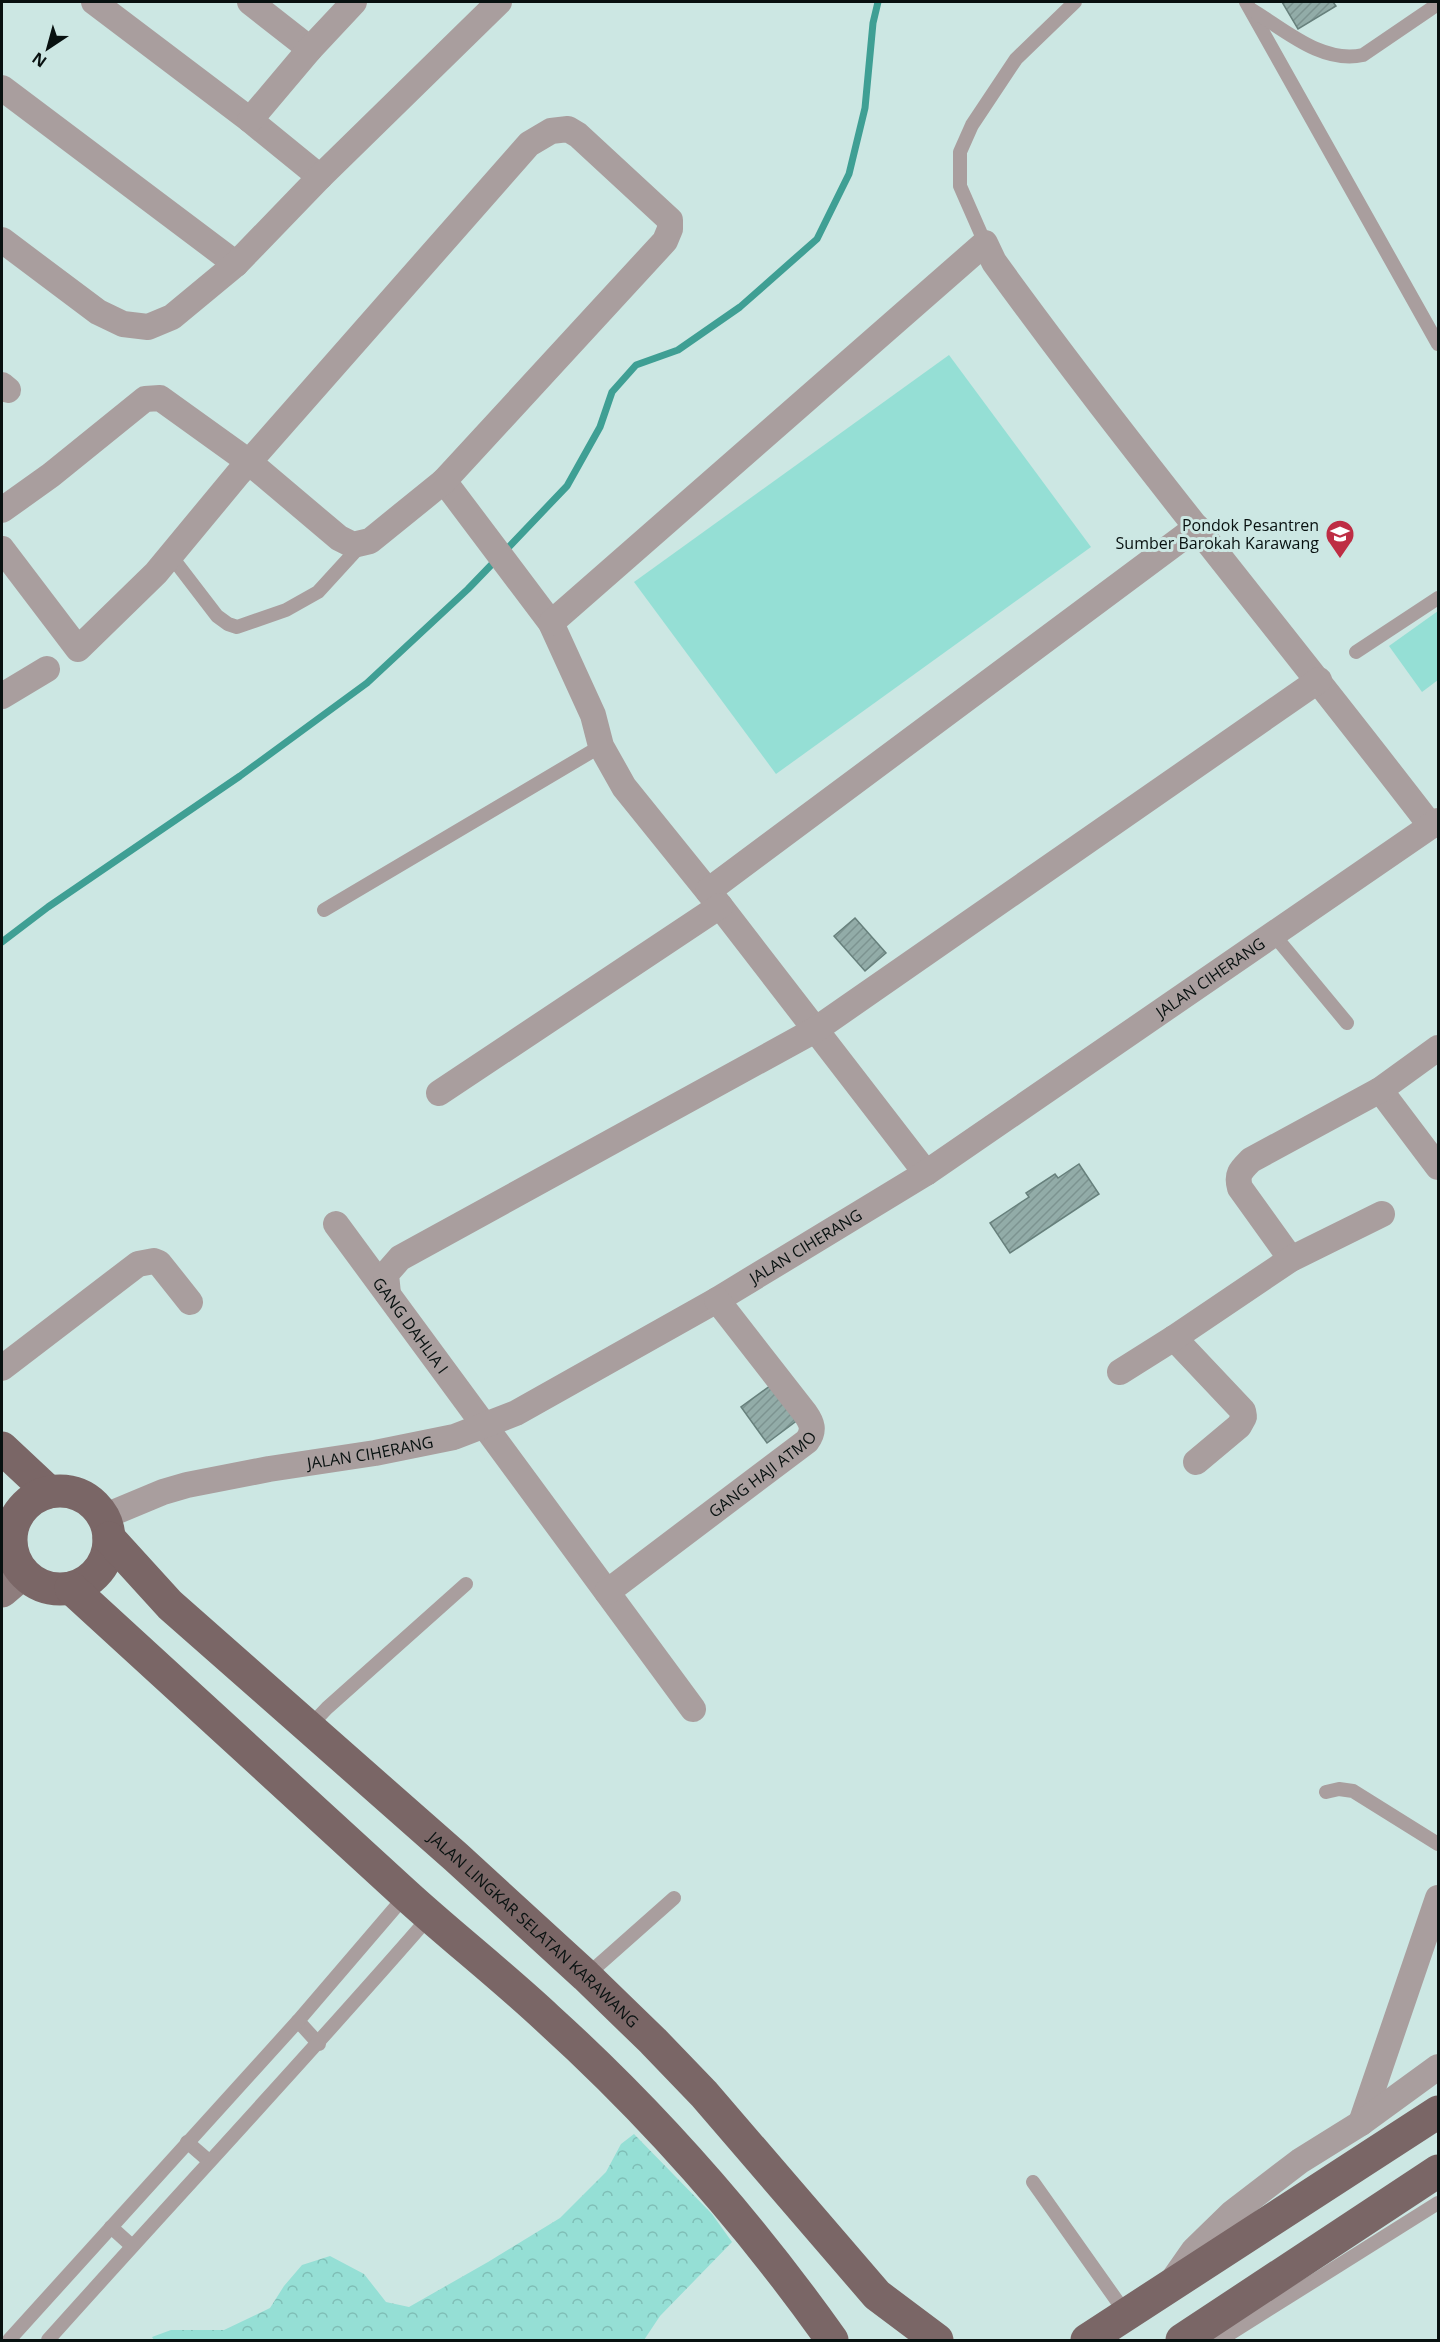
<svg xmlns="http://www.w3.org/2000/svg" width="1440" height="2342" viewBox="0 0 1440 2342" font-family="'Open Sans',sans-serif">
<defs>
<pattern id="forest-crowns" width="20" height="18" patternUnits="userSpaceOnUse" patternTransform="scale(1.5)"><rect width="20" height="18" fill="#95dfd5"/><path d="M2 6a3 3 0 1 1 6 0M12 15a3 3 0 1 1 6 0" fill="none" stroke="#7fbeb6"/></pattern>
<pattern id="building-hatch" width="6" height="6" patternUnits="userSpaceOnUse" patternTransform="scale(1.5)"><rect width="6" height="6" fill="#92aca8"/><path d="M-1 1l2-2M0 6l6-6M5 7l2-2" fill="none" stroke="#7c9390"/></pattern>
</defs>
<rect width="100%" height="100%" fill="#cce7e3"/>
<g fill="#95dfd5">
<polygon points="949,355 1091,547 776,774 634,582"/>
<polygon points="1438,611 1438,680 1422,692 1389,646"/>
</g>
<polygon fill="url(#forest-crowns)" points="634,2134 712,2214 732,2242 660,2316 644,2340 154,2340 152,2337 171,2330 224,2330 270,2308 284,2286 302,2265 330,2256 364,2274 386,2302 409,2307 488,2262 560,2218 606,2172 621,2144"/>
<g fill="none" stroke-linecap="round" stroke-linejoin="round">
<g stroke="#3f9f94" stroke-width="7">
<polyline points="504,552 567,486 600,427 612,392 636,365 678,350 740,307 817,239 849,174 865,108 873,23 878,2"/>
<polyline points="2,942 48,907 240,776 367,683 468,589 496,560"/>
</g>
</g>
<g fill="url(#building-hatch)" stroke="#67807c" stroke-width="1.5">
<polygon points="1282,2 1333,2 1336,6 1298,29"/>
<polygon points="855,918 886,953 865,971 834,936"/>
<polygon points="1079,1164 1099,1194 1010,1253 990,1223 1029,1197 1026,1193 1055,1174 1058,1178"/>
<polygon points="774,1383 799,1419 767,1443 741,1407"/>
</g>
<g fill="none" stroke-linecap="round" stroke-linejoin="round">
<g stroke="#a99e9e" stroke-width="14">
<polyline points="1246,2 1438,344"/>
<path d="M1252,10C1285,30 1322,64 1363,55L1438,4"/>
<polyline points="985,243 960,186 960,152 972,125 1016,59 1075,2"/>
<polyline points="171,556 217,616 228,624 237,627 286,610 318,592 361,545"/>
<polyline points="1356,652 1438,598"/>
<polyline points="324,910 601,746"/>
<polyline points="1274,935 1347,1023"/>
<polyline points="309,1727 327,1708 466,1584"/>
<polyline points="1326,1792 1339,1789 1353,1791 1438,1844"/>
<polyline points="586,1976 674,1898"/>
<polyline points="298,2021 319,2044"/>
<polyline points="187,2142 209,2161"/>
<polyline points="1033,2182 1127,2315"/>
<polyline points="111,2227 132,2246"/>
<polyline points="9,2340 298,2021 406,1895"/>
<path d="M48,2340C175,2198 305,2060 430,1916"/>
<polyline points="1220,2340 1438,2203"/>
</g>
<g stroke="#a99e9e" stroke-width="26">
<polyline points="94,2 250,120 320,177"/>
<polyline points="250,2 310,49"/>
<polyline points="2,88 236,264"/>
<polyline points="250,120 310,49 354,2"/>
<polyline points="2,240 98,312 123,324 148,327 172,317 236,264 320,177 499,2"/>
<polyline points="2,385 8,390"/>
<polyline points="444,481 551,623 593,715 601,746 624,787 720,906 926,1173"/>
<polyline points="2,510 51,475 145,399 160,398 249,462 339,538 353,545 370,541 444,481 665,241 670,229 670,220 578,135 568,129 551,131 529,144 249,462 238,474 156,573 78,649 2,549"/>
<path d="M551,623L985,243L994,262C1134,455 1286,637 1431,826"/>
<polyline points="2,696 47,669"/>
<polyline points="708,891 1197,527"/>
<polyline points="1380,1090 1438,1167"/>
<polyline points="439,1093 720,906"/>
<path id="s1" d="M336,1224L693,1709"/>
<path d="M1291,1259L1240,1188C1236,1174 1241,1170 1251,1160L1380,1090L1438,1048"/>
<polyline points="388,1294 386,1274 400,1258 815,1030 1319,680"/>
<polyline points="1174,1338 1243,1411 1244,1417 1239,1426 1196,1462"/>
<polyline points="2,1368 138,1264 154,1261 159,1263 190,1302"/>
<polyline points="1120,1372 1174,1338 1291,1259 1382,1214"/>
<path id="s2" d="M103,1517L163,1492L187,1485L269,1469L375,1453L454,1437L516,1413L717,1300L926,1173L1438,821"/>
<path id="s3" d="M607,1592L807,1441C815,1430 812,1423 805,1413L717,1300"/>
<polyline points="1361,2123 1438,1898"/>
<polyline points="1173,2280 1194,2250 1232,2213 1300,2161 1361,2123 1438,2067"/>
</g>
<polyline stroke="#8e7d7d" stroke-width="33" points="2,1591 23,1573"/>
<g stroke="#7a6666" stroke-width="33">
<polyline points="2,1448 49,1492"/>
<circle cx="60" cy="1540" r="49"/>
<path id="s4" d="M109,1538L170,1605L456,1857L586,1976L653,2041L704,2094L877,2295L937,2340"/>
<path d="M71,1588C182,1689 293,1792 405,1894C451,1936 501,1975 547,2018C653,2114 749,2223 832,2340"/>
<polyline points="1087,2340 1438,2112"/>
<polyline points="1182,2340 1438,2171"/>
</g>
</g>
<defs>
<g id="school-pin" transform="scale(1.5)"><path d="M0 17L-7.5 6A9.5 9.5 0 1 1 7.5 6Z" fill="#be2d44" stroke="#cce7e3"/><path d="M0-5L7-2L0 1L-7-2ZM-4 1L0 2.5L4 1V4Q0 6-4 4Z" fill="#fff"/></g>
</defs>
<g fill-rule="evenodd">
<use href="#school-pin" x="1340" y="534"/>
</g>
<g text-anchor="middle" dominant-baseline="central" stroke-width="6" stroke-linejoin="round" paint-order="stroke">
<g font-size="16" fill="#081110" stroke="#cce7e3" text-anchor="end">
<text x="1319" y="525">Pondok Pesantren<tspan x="1319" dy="18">Sumber Barokah Karawang</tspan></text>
</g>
<g font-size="16" fill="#081110" stroke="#cce7e3">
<text stroke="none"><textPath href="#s2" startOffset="1248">JALAN CIHERANG</textPath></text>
<text stroke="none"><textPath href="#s2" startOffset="762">JALAN CIHERANG</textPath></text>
<text stroke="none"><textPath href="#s1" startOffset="126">GANG DAHLIA I</textPath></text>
<text stroke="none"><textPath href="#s2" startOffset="276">JALAN CIHERANG</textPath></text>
<text stroke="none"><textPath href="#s3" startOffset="195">GANG HAJI ATMO</textPath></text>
<text stroke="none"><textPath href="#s4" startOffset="578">JALAN LINGKAR SELATAN KARAWANG</textPath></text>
</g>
</g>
<rect width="1440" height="2342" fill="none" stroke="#081110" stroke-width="6"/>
<g transform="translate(48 48) rotate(216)" stroke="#cce7e3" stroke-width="4.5" paint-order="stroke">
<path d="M0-4.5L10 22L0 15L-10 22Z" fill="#081110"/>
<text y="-9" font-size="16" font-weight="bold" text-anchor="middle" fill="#081110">N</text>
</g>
</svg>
